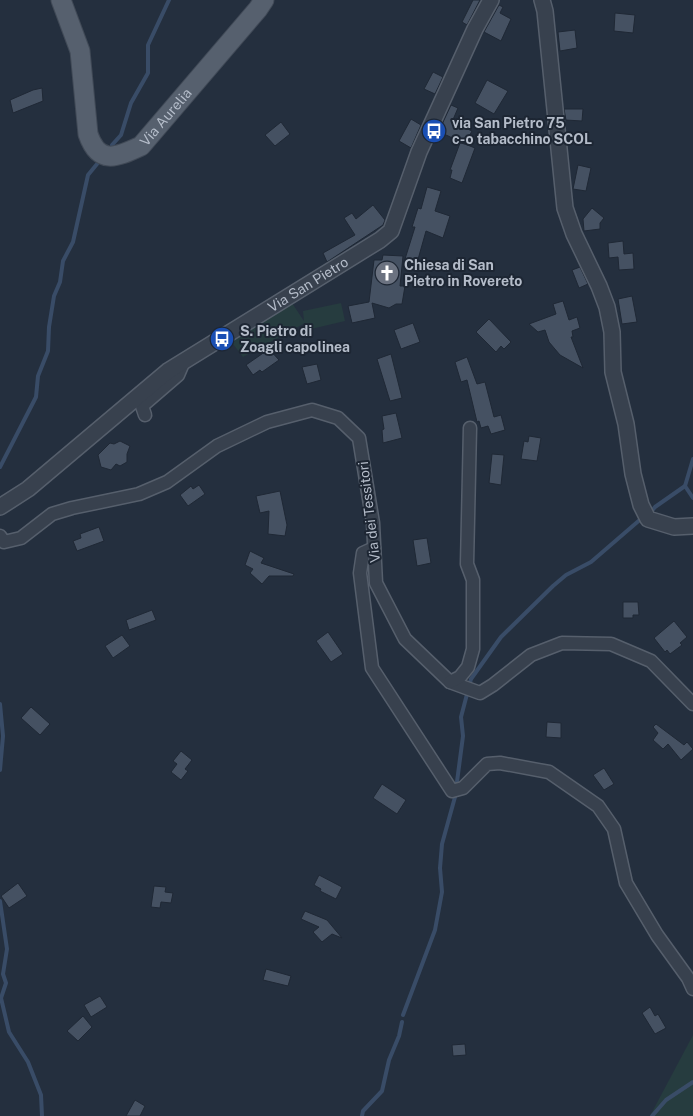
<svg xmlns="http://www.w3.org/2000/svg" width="693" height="1116" viewBox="0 0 693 1116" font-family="'Public Sans',sans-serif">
<rect width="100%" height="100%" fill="#242f3e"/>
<g fill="#263c3f">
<polygon points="288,297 304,321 303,311 341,303 345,321 307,330 305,323 243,357 226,335"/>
<polygon points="693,1035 693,1116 650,1116"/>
</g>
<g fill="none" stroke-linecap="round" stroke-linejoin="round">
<g stroke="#394c67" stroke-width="4">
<polyline points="112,145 121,135 131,103 148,73 148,45 169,0"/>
<polyline points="0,467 36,397 38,376 48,351 49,327 54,296 60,282 63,261 73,242 88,175 97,164"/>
<polyline points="685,486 693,498"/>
<polyline points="650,513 655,507 685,486 693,459"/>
<polyline points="0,704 3,736 0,770"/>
<polyline points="0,901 7,949 3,974 6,983 1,998 9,1032 28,1062 41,1095 42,1116"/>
<polyline points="403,1015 435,930 442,892 440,868 442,844 455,797 463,736 461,717 471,679 501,637 553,586 566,575 591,562 642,518"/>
<polyline points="362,1116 363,1111 382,1091 389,1060 399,1036 402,1022"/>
<polyline points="652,1116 666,1100 693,1082"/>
</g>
</g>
<g fill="#455162" stroke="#1f2835">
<polygon points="473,0 480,0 467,25 462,22"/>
<polygon points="499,5 503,7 500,13 511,19 501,41 484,32"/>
<polygon points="615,13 635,15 633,33 614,31"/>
<polygon points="575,30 577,48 560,51 558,32"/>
<polygon points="433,72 443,77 435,94 424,89"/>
<polygon points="487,80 508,91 494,114 475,103"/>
<polygon points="42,88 43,101 13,113 10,100 33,90"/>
<polygon points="451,105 458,108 452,122 472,131 465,144 475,148 462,183 450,178 452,170 450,170 460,143 465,144 444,134 443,136 438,133"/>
<polygon points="564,109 583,109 582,121 566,120"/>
<polygon points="411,119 421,125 411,148 399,141"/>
<polygon points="281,122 290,134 275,146 265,135"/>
<polygon points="578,165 591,168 586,191 573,189"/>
<polygon points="427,187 441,191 435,211 450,216 443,238 426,231 417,263 405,259 415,227 412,227 418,208 421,209"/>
<polygon points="373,205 385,220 383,225 327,262 323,253 355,235 344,218 352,213 356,219"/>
<polygon points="592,208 604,218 600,223 600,229 584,231 583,219"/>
<polygon points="623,241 624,254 633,253 634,269 619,270 618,257 609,258 608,243"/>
<polygon points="383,255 403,256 400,286 405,286 402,304 396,304 389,308 372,303 375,318 352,323 348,306 369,302 374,260 382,260"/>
<polygon points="580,267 588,284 579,288 572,270"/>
<polygon points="632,296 637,322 622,324 618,299"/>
<polygon points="563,301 569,320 577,317 580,328 572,331 573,337 571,337 583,368 560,355 549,342 545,330 538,332 529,324 556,314 553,304"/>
<polygon points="489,319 511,342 504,349 501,346 496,352 476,332"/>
<polygon points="413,323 420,342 401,349 394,330"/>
<polygon points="269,349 279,360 262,372 260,370 253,375 246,365"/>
<polygon points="391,354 402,398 390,401 377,359"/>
<polygon points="467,357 477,384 485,382 494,417 501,415 505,430 491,434 488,426 481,428 479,421 477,422 467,380 461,382 455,362"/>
<polygon points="317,364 321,380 307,384 302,367"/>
<polygon points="396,413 402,438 383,443 382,430 384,429 382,416"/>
<polygon points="529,436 541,438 537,461 521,459 524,441 528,442"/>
<polygon points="120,441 130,446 127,454 127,462 120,466 116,464 111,470 101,467 98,455 110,443 114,444"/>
<polygon points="492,454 504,455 501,485 489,483"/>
<polygon points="199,485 205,494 188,506 180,495 191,486 193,489"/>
<polygon points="280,491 287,525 285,536 268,534 269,511 260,513 256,496"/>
<polygon points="99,527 104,541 77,551 73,541 81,538 80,534"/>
<polygon points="427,538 431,563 417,566 413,540"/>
<polygon points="250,551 264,558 261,563 294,574 293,576 269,576 262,584 250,573 253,569 245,565"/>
<polygon points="623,602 638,602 639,615 633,615 633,618 623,618"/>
<polygon points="152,610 156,620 129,630 126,620"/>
<polygon points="674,621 687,637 680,643 682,645 670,654 667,650 665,652 654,638"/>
<polygon points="328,632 343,654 331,662 316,641"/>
<polygon points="122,635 130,646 113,658 105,646"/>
<polygon points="31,707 50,724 40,735 21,718"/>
<polygon points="547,722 561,723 561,738 546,737"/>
<polygon points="656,724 684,745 687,742 693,749 681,760 668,744 663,749 653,740 658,733 653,727"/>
<polygon points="181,751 192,760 185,769 188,771 181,780 171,772 177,764 173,761"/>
<polygon points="604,768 614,784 604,790 593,775"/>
<polygon points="382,784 406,800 397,814 373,798"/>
<polygon points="319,875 342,887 336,899 320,891 321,889 314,885"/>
<polygon points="18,883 27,896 9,908 1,896"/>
<polygon points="154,886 166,887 165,892 173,893 171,903 161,902 160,908 151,907"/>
<polygon points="305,911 327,920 342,938 332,934 322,942 313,932 319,927 301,919"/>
<polygon points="266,969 291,976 288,986 263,980"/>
<polygon points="100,996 107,1007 91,1017 84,1005"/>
<polygon points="650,1007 655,1016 658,1014 666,1028 655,1034 642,1013"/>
<polygon points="83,1016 92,1027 78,1041 67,1031"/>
<polygon points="465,1044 466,1055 453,1056 452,1045"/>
<polygon points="135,1100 145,1106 140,1116 126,1116"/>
</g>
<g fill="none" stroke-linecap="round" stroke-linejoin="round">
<g stroke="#565f6c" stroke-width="15">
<g id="minor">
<polyline points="145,415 142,406 178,375 184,361"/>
<polyline points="0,536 4,542 21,538 52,514 72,508 139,494 167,482 217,446 267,422 312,410 338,418 359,438 373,523 376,583 405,639 450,682 480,693 493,685 531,655 562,643 611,644 651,661 693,704"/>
<polyline points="374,548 363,553 360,573 372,668 452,791 463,788 487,764 500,763 549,772 598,806 614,829 626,883 657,935 688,978 693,989"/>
<polyline points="450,682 460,677 468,667 473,649 473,580 467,564 470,428"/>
</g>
</g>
<g stroke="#565f6c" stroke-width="18">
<g id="tertiary">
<polyline points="542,0 545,11 565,208 574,234 599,286 607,307 612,332 613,372 626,424 633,474 641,505 648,519 674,527 693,526"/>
<path id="s1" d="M0,507L28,489L168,371L380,240L391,231L419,152L475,29L491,0"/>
</g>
</g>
<g stroke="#414a57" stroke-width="21">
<g id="primary">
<path id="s2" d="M61,0L80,51L88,134C99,166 117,157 141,146L258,9L264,0"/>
</g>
</g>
<use href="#minor" stroke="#38414e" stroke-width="12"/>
<use href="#tertiary" stroke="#38414e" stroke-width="15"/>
<use href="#primary" stroke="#56606e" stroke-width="19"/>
</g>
<defs>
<g id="bus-disc" transform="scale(1.25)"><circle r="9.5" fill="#1a4fb4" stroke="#1d2633"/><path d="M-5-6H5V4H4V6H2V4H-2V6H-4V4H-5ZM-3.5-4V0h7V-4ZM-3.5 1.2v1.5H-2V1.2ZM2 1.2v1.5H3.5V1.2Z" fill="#fff"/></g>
<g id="church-disc" transform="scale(1.25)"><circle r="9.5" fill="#6b7280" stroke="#1d2633"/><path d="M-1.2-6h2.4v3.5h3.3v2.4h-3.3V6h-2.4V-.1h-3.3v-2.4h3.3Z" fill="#fff"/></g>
</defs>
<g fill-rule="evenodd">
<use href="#bus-disc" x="434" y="131"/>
<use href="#church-disc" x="387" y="273"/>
<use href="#bus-disc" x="222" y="339"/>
</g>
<g text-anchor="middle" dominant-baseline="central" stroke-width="4" stroke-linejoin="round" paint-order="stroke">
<g font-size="14" fill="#b4bcc9" stroke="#1d2633">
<text stroke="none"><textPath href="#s2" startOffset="242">Via Aurelia</textPath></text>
<text stroke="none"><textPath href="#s1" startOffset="381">Via San Pietro</textPath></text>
<text transform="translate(369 512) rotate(-97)">Via dei Tessitori</text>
</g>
<g font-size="14" font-weight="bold" fill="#b4bcc9" stroke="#1d2633" text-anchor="start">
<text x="452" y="123">via San Pietro 75<tspan x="452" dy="16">c-o tabacchino SCOL</tspan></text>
<text x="404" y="265">Chiesa di San<tspan x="404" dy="16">Pietro in Rovereto</tspan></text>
<text x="240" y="331">S. Pietro di<tspan x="240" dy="16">Zoagli capolinea</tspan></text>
</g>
</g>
</svg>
